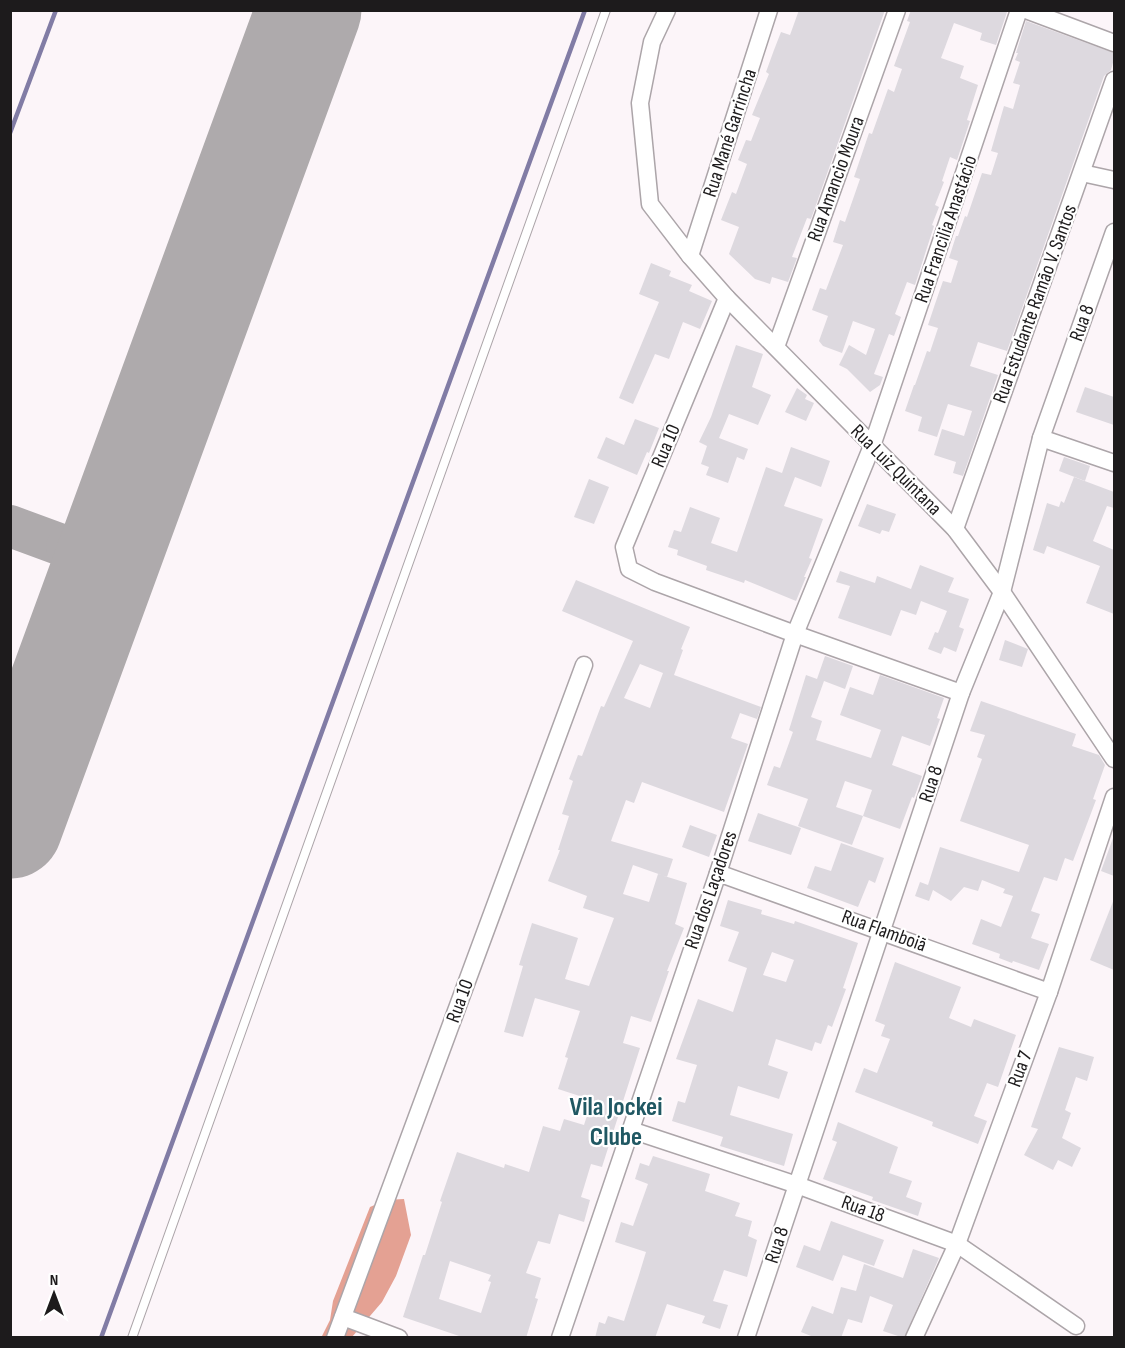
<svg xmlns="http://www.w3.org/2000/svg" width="1125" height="1348" viewBox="0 0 1125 1348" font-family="'Sofia Sans Condensed',sans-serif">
<rect width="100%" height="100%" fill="#fcf5f9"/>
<polygon fill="#e4a193" points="404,1199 411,1235 396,1276 382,1302 352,1337 321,1338 330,1320 333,1301 370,1207 386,1200"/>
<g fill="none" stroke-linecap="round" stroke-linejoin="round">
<g stroke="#817ca5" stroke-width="4.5">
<polyline points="10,133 56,10"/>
<polyline points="101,1338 585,10"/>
</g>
<g stroke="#aeaaac" stroke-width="42">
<path d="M10,526L67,547C90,550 104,544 120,528"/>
<path d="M67,547C87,561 93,577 93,601"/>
</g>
<polyline stroke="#aeaaac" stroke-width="105" points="10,826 309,10"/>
</g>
<g fill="#ddd9df" fill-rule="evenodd">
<polygon points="799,10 885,10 811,219 807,218 792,257 797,258 788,282 772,277 770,284 755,279 729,254 739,227 721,220 732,192 736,194 747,164 738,160 746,140 751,141 760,118 752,115 769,74 766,72 774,50 781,32 790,35"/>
<polygon points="911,10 1007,12 996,45 980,40 982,33 954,23 941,58 964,66 960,78 978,85 967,120 970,121 957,160 950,157 942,181 944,182 935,205 939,207 932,225 934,226 915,285 907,282 895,314 901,317 894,336 889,334 874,374 883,377 880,385 870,392 847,369 839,365 849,345 866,355 875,329 853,321 842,353 823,346 819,341 828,316 812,310 820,288 826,290 843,245 833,242 840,220 845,222 860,179 854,177 869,133 872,134 888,89 894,92 902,69 894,66 910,22 907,21"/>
<polygon points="1026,21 1114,53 1114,59 1111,70 1104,76 1007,351 978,342 970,366 998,375 963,476 953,473 956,462 934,455 942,429 964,436 972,411 948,404 937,437 918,431 922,417 905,411 914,385 915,385 927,351 930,352 938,328 928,325 935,304 943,281 951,283 958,261 949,258 956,236 958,236 965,216 967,217 982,173 991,175 998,153 991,151 1004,106 1013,109 1020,85 1013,83 1020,62 1015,60 1018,53 1016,53"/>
<polygon points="651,263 671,271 669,276 692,285 689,291 712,301 700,329 683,322 669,359 655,354 633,404 619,398 659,302 639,294"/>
<polygon points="736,345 763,354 752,387 771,395 758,425 729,414 719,438 748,449 744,460 737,457 728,483 706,475 709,467 701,464 707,446 699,442 711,417"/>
<polygon points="1085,387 1114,397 1114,425 1076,412"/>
<polygon points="797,388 807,395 805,399 814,403 806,421 785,412"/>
<polygon points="635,419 659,428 649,453 647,452 637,475 597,458 606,437 624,445"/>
<polygon points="791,447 830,461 821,487 795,477 784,506 823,519 809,558 812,559 804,577 806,577 796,601 745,580 744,583 706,570 707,566 677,555 678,550 668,547 674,530 681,532 690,507 720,518 711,543 737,552 766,467 782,473"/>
<polygon points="1064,457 1090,466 1085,481 1059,471"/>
<polygon points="1074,477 1114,492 1114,508 1107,506 1093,541 1114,550 1114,614 1086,603 1100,566 1047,546 1044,554 1033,550 1047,503 1059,507 1061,501 1064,503"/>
<polygon points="589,479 609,487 594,524 574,517"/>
<polygon points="867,504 896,514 889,532 882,530 880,534 858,526"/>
<polygon points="920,565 954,578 948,592 969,599 959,627 964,629 956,652 944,647 941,654 928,649 935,632 938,633 947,611 921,601 916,615 901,610 891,636 838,618 850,586 836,582 840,571 875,583 877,576 911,589"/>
<path d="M576,580L690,627L681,649L683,650L674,675L761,707L757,719L740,713L731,738L748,744L724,812L642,782L634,803L626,800L611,841L673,859L667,877L633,865L623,894L649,902L658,874L687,883L675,924L684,928L667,971H669L651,1022L631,1016L623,1043L640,1048L602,1167L591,1164L581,1197L590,1200L584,1222L559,1214L550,1244L538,1241L526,1273L541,1278L535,1298L538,1299L526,1338H465L403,1317L423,1255H425L442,1202L440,1201L457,1152L504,1168L505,1164L529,1172L543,1126L560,1131L564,1119L584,1125L592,1100L558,1089L568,1058L565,1057L580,1011L535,998L523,1037L504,1032L523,966L519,965L532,923L578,938L565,979L589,986L614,918L583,908L587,896L548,881L560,850H558L569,816L562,814L573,781L569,779L578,755L582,756L601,706L604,707L633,641L562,611ZM640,664L663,673L650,708L624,698ZM450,1261L491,1275L488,1281L491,1282L481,1313L439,1299Z"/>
<polygon points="1005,640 1028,649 1022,667 999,660"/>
<path d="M825,656L853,666L845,689L824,681L811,717L822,721L816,740L871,758L881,730L840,715L850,687L873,695L880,675L944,698L937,718L940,719L930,746L902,736L892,765L922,776L914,798L912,797L900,829L863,816L852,845L798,826L808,799L767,785L774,766L780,768L793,732L789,730L806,675L817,679ZM845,781L872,790L863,816L836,807Z"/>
<polygon points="981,701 1076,734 1072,746 1099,755 1105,765 1093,799 1096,800 1073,861 1065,858 1057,881 1044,877 1031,911 1040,914 1031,938 1049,944 1039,970 1013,961 1012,963 999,958 1000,954 972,944 981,919 1001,927 1013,896 1003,893 1005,889 982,880 978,891 964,887 951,901 933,890 929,901 915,896 920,882 928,885 940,847 1019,872 1029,845 960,821 982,759 977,757 985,735 970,731"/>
<polygon points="758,813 801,828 791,855 748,841"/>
<polygon points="690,825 717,835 709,857 682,847"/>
<polygon points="1113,838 1114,838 1114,876 1101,871"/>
<polygon points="841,843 884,858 875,883 869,880 858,907 807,888 815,866 831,871"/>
<polygon points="1114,899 1114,970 1090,960"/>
<path d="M728,900L762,910L761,914L794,924L795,921L858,943L843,988L846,989L832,1027L828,1025L821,1044L815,1042L812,1051L776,1039L768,1065L788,1072L779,1099L738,1086L730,1115L793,1134L784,1166L720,1146L723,1137L672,1121L678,1101L685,1103L697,1065L676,1059L698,999L733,1012L747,968L728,961L739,932L720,926ZM772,952L794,960L786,982L763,975Z"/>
<polygon points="895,962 961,987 949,1018 971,1027 974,1019 1016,1035 998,1087 987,1083 974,1116 987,1121 978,1144 932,1126 933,1122 855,1092 864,1068 877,1073 890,1039 881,1036 885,1025 875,1021"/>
<polygon points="1059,1047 1094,1057 1087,1081 1076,1077 1065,1110 1071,1113 1062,1138 1081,1148 1072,1167 1058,1160 1053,1170 1024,1155 1038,1129 1031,1127"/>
<polygon points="838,1122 898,1147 889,1173 912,1181 906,1197 922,1203 918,1216 872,1200 873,1197 823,1179 837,1142 832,1140"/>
<polygon points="653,1156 710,1174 705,1191 740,1203 735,1216 752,1221 748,1236 757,1240 747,1277 724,1270 713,1301 728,1305 720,1329 702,1323 705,1316 667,1304 655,1338 595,1338 599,1322 605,1324 608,1316 624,1321 639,1275 646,1252 615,1242 621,1222 633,1226 648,1184 635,1179 640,1163 649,1166"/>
<polygon points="831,1221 884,1240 874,1266 843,1255 833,1281 796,1267 804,1245 820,1251"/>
<polygon points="913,1249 939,1258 904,1338 883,1331 893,1305 870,1296 862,1323 848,1319 841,1338 816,1338 801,1332 812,1306 833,1314 841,1287 856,1291 864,1264 903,1278"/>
</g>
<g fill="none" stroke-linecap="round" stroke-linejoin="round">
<g stroke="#aca5a9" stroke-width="10">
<polyline id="lane" points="132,1338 606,10"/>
</g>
<g stroke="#aca5a9" stroke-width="19">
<g id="street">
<polyline points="667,10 652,42 640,103 650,204 690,256 727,298 955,529 1002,592 1114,759"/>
<polyline points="1026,10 1114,43"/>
<polyline points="1082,173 1114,180"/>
<polyline points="690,256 769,10"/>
<polyline points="727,298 624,547 629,569 655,582 795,634 961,693"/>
<polyline points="776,347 897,10"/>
<polyline points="1041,438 1114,463"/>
<polyline points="955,529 1114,80"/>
<polyline points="718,873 1049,992"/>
<polyline points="631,1130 797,1185 957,1244 1076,1326"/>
<polyline points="343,1317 399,1338"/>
<polyline points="335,1338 584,665"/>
<polyline points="560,1338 718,873 795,634 872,446 1019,10"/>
<polyline points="746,1338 961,693 1002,592 1041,438 1114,232"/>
<polyline points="914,1338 957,1244 1049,992 1114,797"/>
</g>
</g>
<use href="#lane" stroke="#fff" stroke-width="8"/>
<use href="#street" stroke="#fff" stroke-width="16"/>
</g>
<g text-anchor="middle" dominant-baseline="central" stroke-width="4.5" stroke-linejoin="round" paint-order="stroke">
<g font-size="20" fill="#1d1b1c" stroke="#fff">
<text transform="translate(730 133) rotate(-72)">Rua Mané Garrincha</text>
<text transform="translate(836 179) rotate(-70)">Rua Amancio Moura</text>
<text transform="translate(946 229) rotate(-71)">Rua Francilia Anastácio</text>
<text transform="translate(1035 304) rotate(-70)">Rua Estudante Ramão V. Santos</text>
<text transform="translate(1082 323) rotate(-70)">Rua 8</text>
<text transform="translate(666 446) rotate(-67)">Rua 10</text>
<text transform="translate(896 470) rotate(45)">Rua Luiz Quintana</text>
<text transform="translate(931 784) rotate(-72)">Rua 8</text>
<text transform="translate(711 890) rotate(-71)">Rua dos Laçadores</text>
<text transform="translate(884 931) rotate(20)">Rua Flamboiã</text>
<text transform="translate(460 1001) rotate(-70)">Rua 10</text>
<text transform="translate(1020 1069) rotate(-70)">Rua 7</text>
<text transform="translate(863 1209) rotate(20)">Rua 18</text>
<text transform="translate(777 1245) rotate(-72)">Rua 8</text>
</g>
<g font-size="26" font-weight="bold" fill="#205863" stroke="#fff">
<text x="616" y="1107">Vila Jockei<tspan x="616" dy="30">Clube</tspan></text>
</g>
</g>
<rect width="1125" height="1348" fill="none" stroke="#1d1b1c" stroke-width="24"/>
<g transform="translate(54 1294)" stroke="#ffffff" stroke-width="4.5" paint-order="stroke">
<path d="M0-4.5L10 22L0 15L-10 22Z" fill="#1d1b1c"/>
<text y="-9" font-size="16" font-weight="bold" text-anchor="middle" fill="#1d1b1c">N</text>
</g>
</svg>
